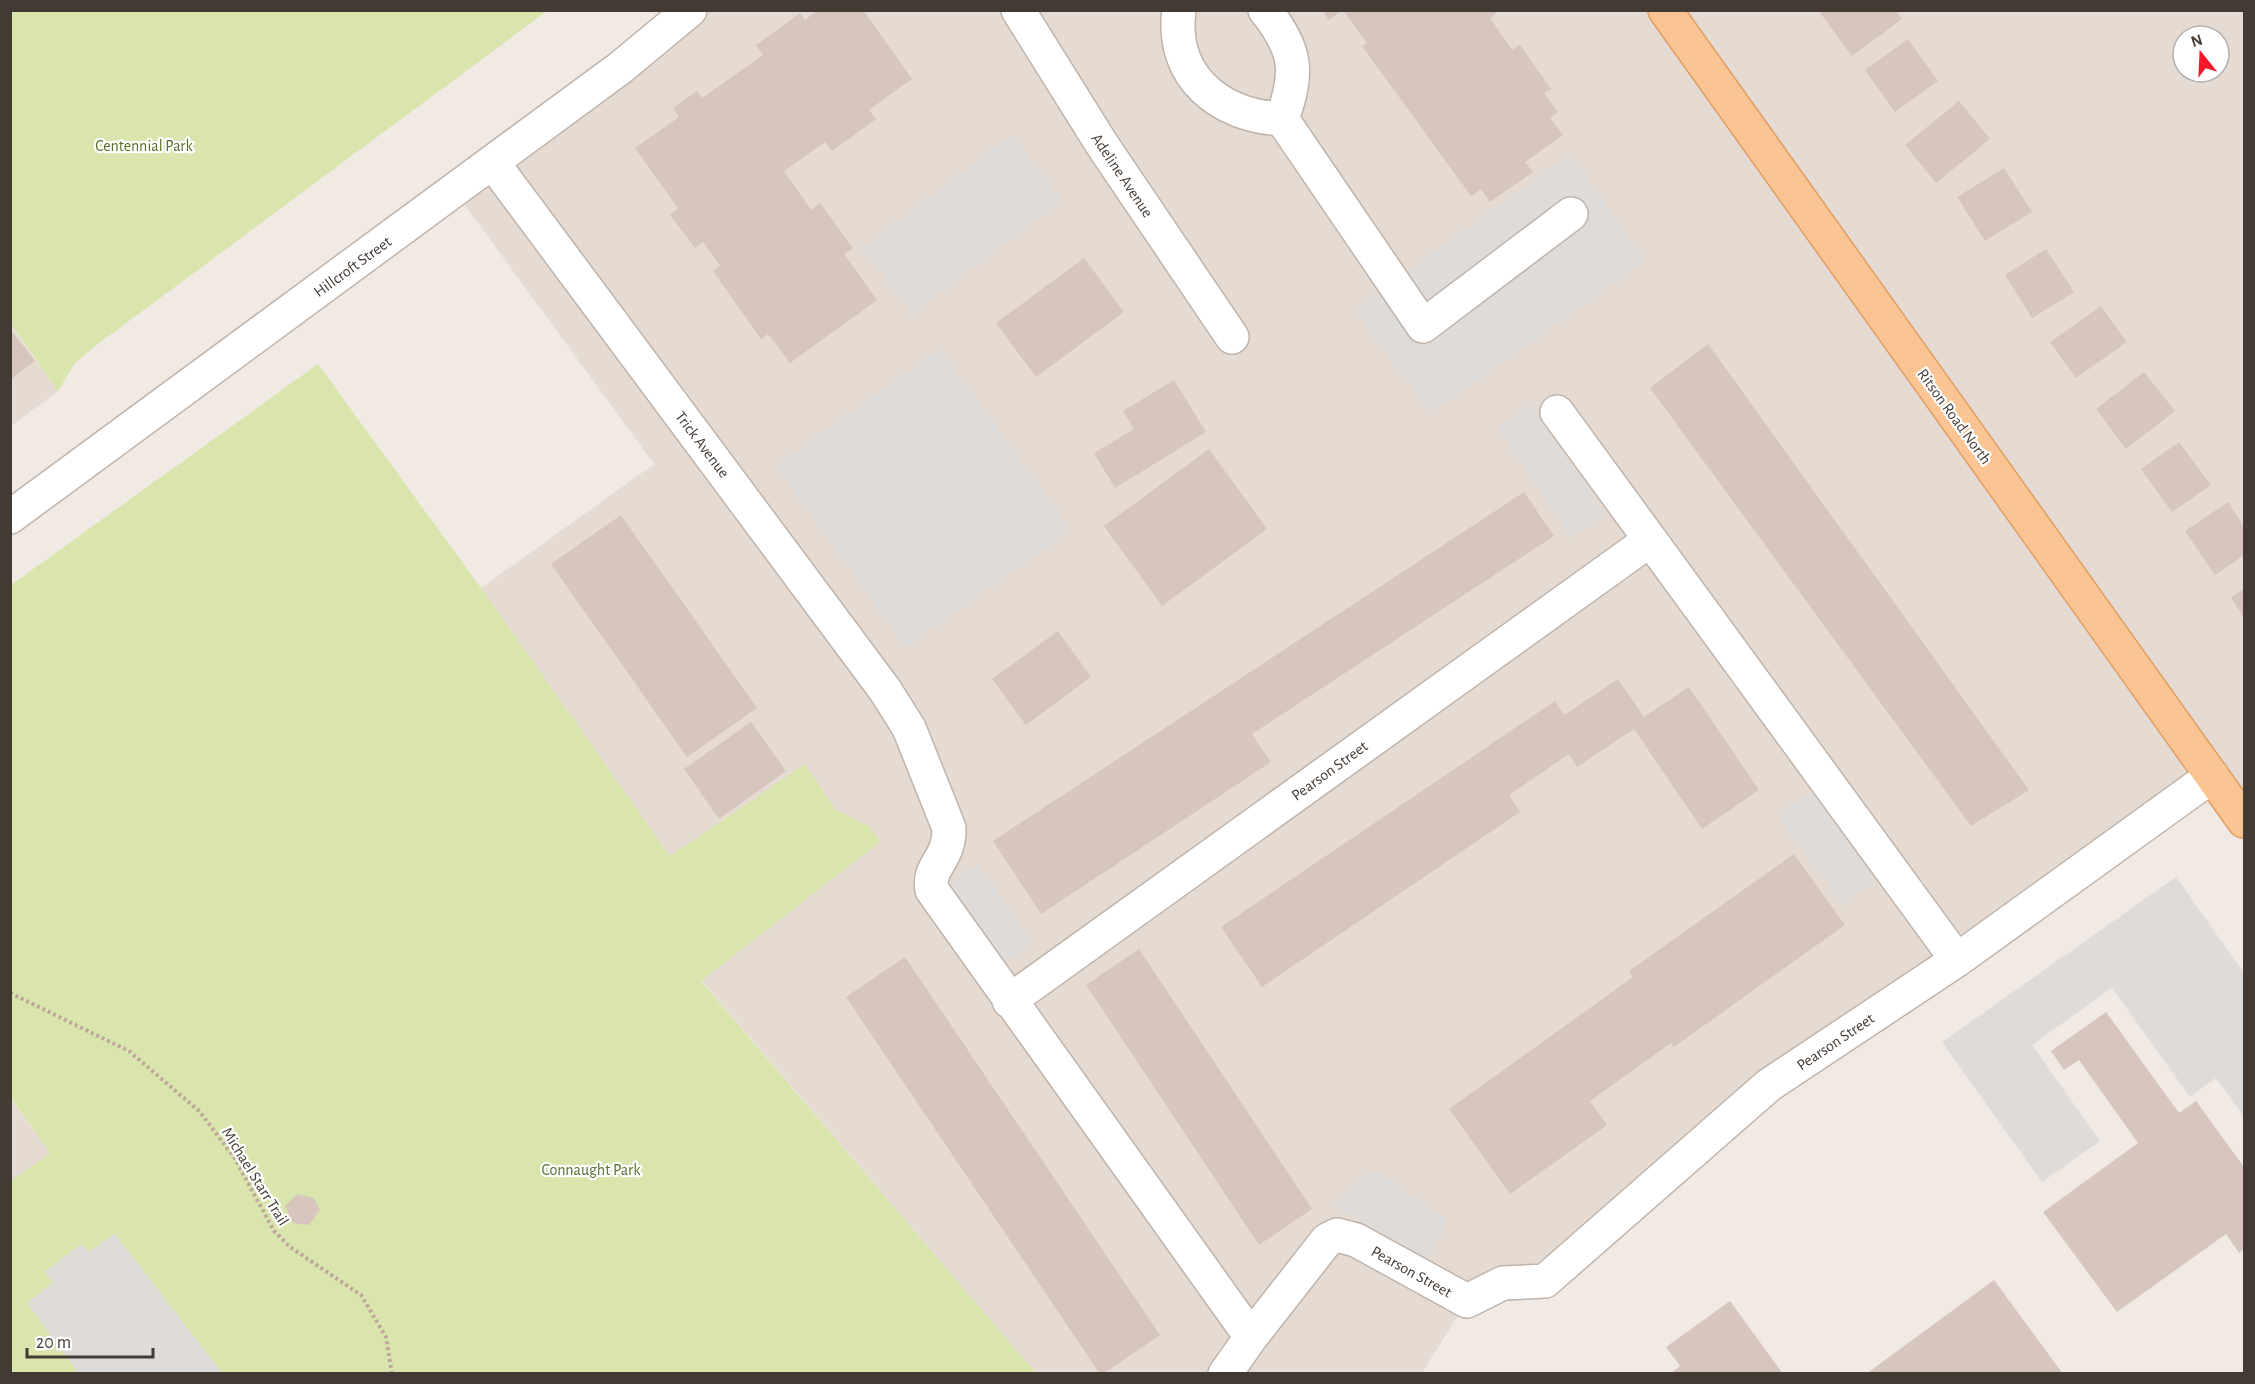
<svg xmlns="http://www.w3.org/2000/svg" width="2255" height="1384" font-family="'Alegreya Sans',sans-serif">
<rect width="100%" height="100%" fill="#f1eae4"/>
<path fill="#e5dbd2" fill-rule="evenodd" d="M690,11H2244V821L2212,776L1769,1085L1545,1281L1467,1301L1422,1373H1036L701,980L880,842L870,827L835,809L805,764L670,856L481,588L654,464L456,193ZM2183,36H2219V72H2183Z
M10,324L58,391L11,426H10Z
M10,1098L50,1153L11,1182H10Z"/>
<path fill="#d9e5ad" d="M10,11L11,10L547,11L94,347L75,363L58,391L11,324Z
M318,364L481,588L670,856L805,764L835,809L870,827L880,842L701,981L1036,1373H11L10,1182L50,1153L11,1098V585Z"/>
<path fill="#dfdbd9" d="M1012,135L1062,200L912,314L862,248Z
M1570,154L1645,261L1431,413L1354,310Z
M940,349L1071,530L906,647L776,466Z
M1530,405L1606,514L1572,537L1497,428Z
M1811,792L1876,880L1843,905L1778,816Z
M978,864L1032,943L1002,964L948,884Z
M2176,877L2244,973V1117L2216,1078L2190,1097L2112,988L2032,1045L2100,1141L2042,1182L1942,1042Z
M1374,1169L1447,1220L1427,1262L1334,1205Z
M115,1234L222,1373H79L27,1303L53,1282L44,1272L82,1244L89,1252Z"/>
<path fill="#d6c6bd" d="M818,10H863L912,79L869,110L876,119L832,151L825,142L784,171L811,210L820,203L853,248L844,254L877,300L790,363L768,334L761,339L713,271L720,266L703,242L695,248L670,215L678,208L635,148L679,117L673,108L697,91L702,98L763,55L756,45L800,13L805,20Z
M1322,10H1342L1329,20Z
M1343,10H1496L1497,12L1490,18L1512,50L1520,45L1551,89L1544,93L1558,112L1550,118L1563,135L1525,162L1533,172L1490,202L1481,189L1471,196L1362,46L1367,43Z
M1818,10H1896L1902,19L1852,56Z
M1908,39L1938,81L1895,112L1865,70Z
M1959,101L1990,139L1936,183L1905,145Z
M2004,168L2032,212L1985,241L1957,197Z
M2046,249L2074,292L2032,318L2005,275Z
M1084,258L1124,312L1036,377L996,323Z
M2101,306L2127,342L2076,378L2050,342Z
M10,329L35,361L10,380Z
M1708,344L2029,790L1971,826L1650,388Z
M2144,372L2175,411L2126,449L2096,409Z
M1174,380L1206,432L1115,488L1094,453L1134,429L1123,411Z
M2179,442L2211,485L2172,512L2141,469Z
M1209,449L1267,529L1162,606L1104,526Z
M1524,492L1554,536L1252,734L1271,762L1041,914L993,841Z
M2228,502L2244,527V555L2215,575L2185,531Z
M621,515L757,708L687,757L551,564Z
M2244,589V618L2231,597Z
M1058,631L1091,677L1026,725L992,679Z
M1618,679L1644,717L1689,687L1759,790L1702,829L1634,729L1577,767L1569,754L1509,795L1520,812L1262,987L1221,927L1555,701L1564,715Z
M751,722L786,771L719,819L684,769Z
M1794,854L1845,925L1674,1047L1671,1043L1590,1101L1607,1125L1510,1194L1449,1109L1633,977L1629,971Z
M1139,949L1312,1209L1259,1245L1086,985Z
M905,957L1160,1335L1103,1374H1100L846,997Z
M2106,1012L2179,1113L2196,1101L2244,1167V1249L2239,1253L2226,1234L2117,1312L2043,1212L2138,1143L2079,1060L2064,1070L2051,1051Z
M297,1194L314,1198L320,1210L309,1225L293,1223L285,1206Z
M1994,1280L2063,1374H1866Z
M1730,1301L1783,1374H1670L1680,1366L1666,1347Z"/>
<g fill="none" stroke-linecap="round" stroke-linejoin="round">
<defs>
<path id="minor" d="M1018,10L1101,143L1232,337
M1179,10C1170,77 1220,116 1282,119C1299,72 1297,50 1265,10
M1282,119L1423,326L1571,214
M493,163L885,690L909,728L949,828C950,860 927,866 932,890L1251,1337L1327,1240L1337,1235L1356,1240L1467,1301L1503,1283L1545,1281L1769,1085L1957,960L2212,776
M1557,412L1957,960
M10,517L620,68L690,10
M1009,1001L1650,540
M1225,1374L1251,1337"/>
<path id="major" d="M1665,10L2244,821"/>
</defs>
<use href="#minor" stroke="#bfb3aa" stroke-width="36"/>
<use href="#major" stroke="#df9e64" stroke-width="36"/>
<path stroke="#bea899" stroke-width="4" stroke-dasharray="3 3" stroke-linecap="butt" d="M10,993L129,1051L199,1111L234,1157L274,1231L290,1247L361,1295L386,1337L392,1374"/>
<use href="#minor" stroke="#fff" stroke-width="33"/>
<use href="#major" stroke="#fbc593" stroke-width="33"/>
</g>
<g text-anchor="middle" stroke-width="4.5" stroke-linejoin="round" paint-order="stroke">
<g font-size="16" fill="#56722a" stroke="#fff">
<text x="144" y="151">Centennial Park</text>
<text x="591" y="1175">Connaught Park</text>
</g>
<g font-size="16" fill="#433a34" stroke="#fff">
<text transform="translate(1123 175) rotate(56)" y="6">Adeline Avenue</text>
<text transform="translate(352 266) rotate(-36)" y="6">Hillcroft Street</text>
<text transform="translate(1955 416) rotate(54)" y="6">Ritson Road North</text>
<text transform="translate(703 444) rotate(53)" y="6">Trick Avenue</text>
<text transform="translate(1329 770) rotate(-36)" y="6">Pearson Street</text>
<text transform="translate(1835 1041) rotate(-34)" y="6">Pearson Street</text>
<text transform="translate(256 1176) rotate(58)" y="6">Michael Starr Trail</text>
<text transform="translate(1412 1271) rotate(29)" y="6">Pearson Street</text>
</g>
</g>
<rect width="2255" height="1384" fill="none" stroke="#433a34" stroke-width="24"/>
<g transform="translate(2201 54) rotate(342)"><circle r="28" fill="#ffffff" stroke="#b4b0ae" stroke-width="1.5"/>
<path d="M0-4.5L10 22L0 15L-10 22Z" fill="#f3192a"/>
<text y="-9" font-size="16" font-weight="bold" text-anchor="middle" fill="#433a34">N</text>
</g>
<path d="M27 1348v9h126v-9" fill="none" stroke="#433a34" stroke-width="3"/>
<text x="36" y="1348" font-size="18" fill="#433a34" stroke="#ffffff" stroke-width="4.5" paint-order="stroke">20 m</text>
</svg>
